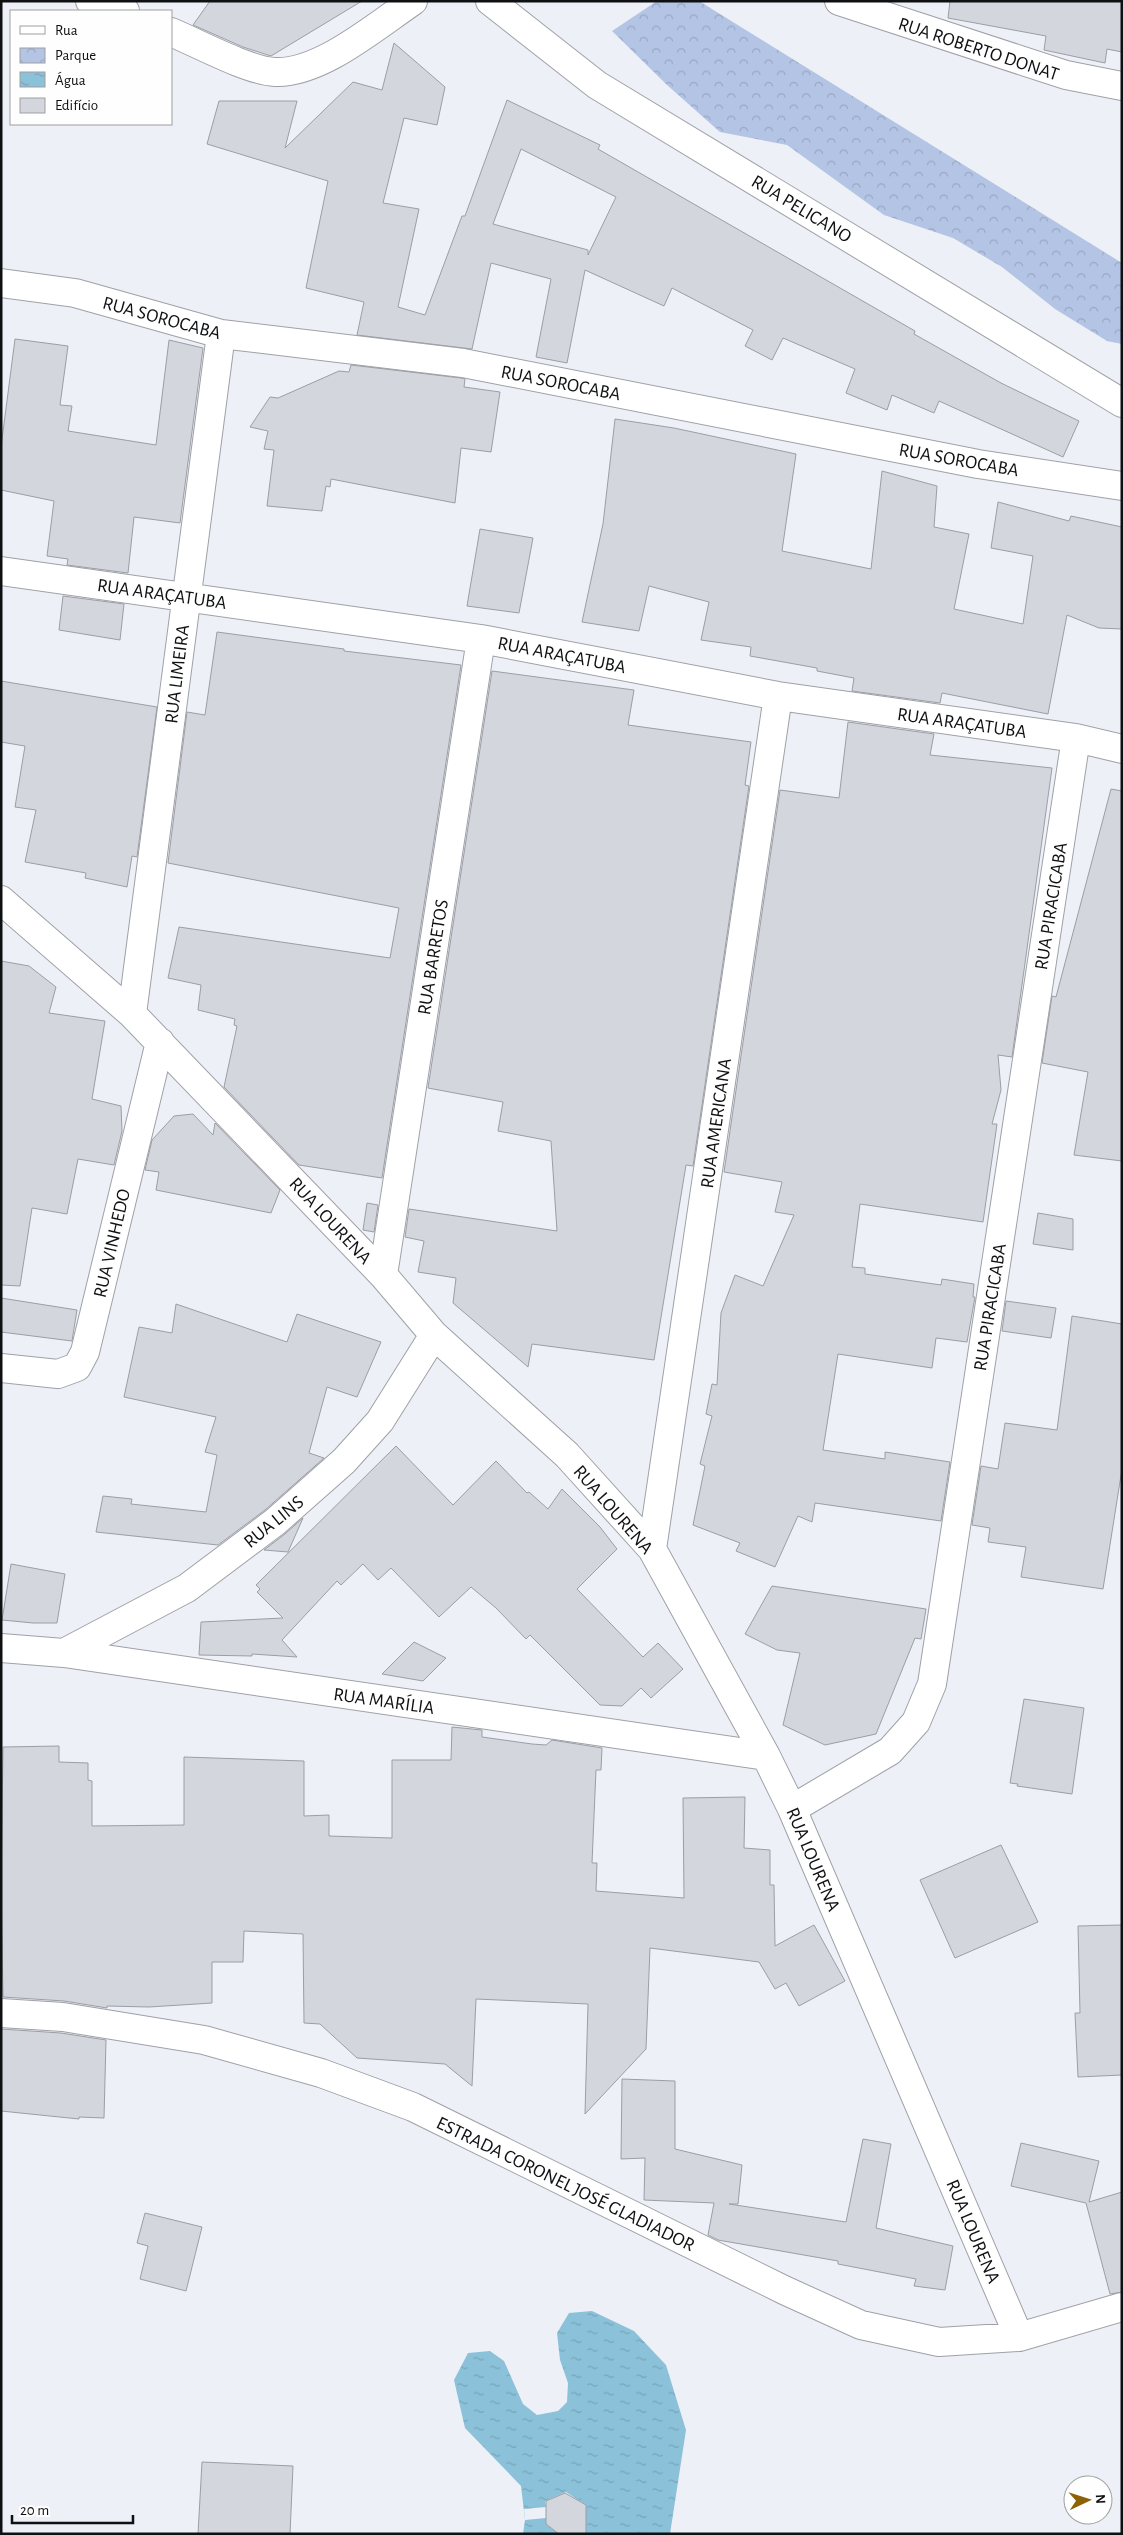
<svg xmlns="http://www.w3.org/2000/svg" width="1123" height="2535" font-family="'Alegreya Sans',sans-serif">
<defs>
<pattern id="park-crowns" width="20" height="18" patternUnits="userSpaceOnUse" patternTransform="scale(1.25)"><rect width="20" height="18" fill="#b3c4e5"/><path d="M2 6a3 3 0 1 1 6 0M12 15a3 3 0 1 1 6 0" fill="none" stroke="#99a7c3"/></pattern>
<pattern id="water-ripples" width="26" height="14" patternUnits="userSpaceOnUse" patternTransform="scale(1.25)"><rect width="26" height="14" fill="#8bc1d9"/><path d="M2 4q2-2 4 0t4 0M15 11q2-2 4 0t4 0" fill="none" stroke="#77a5b9"/></pattern>
</defs>
<rect width="100%" height="100%" fill="#edf1f7"/>
<path fill="url(#park-crowns)" d="M657,1H699L1122,263V344L1107,341L1055,309L1002,267L953,238L884,215L787,145L720,132L667,85L612,31Z"/>
<path fill="url(#water-ripples)" d="M592,2311L634,2331L666,2365L686,2430L670,2534H523L525,2520L521,2486L465,2428L454,2380L468,2353L490,2351L504,2361L523,2404L537,2415L558,2411L567,2402L568,2383L560,2360L557,2333L569,2313Z"/>
<path fill="#edf1f7" d="M566,2492L586,2505V2529L576,2534H559L547,2525L546,2518L525,2520L524,2509L546,2507L545,2501Z"/>
<path fill="#d3d6dd" stroke="#9b9ea4" fill-rule="evenodd" d="M210,1H362L271,56L243,47L193,25Z
M950,1H1122V52L1107,49L1105,63L1044,50L1046,36L948,18Z
M394,43L445,87L437,125L404,118L383,203L419,209L398,307L425,315L462,216H465L507,100L600,145L598,149L915,331L914,334L1001,383L1079,421L1063,457L939,401L934,413L892,395L887,410L846,393L855,369L783,338L772,360L745,346L753,330L672,288L664,306L585,270L567,363L536,357L551,279L491,263L472,349L357,335L364,302L306,288L328,181L207,144L219,101H297L285,148L353,82L382,90ZM521,149L616,197L588,255V250L493,224Z
M15,339L68,346L60,405L72,406L68,431L156,445L169,340L203,348L180,523L134,517L128,573L67,565L68,559L47,556L54,501L1,490V447Z
M351,365L461,378L465,379L464,387L500,392L491,452L461,448L455,503L331,479L330,487L326,486L322,511L267,506L274,450L264,449L268,431L250,427L270,397L278,398L339,371L349,372Z
M615,419L674,428L796,454L782,551L871,569L882,471L937,486L934,527L969,534L954,609L1023,624L1033,556L991,548L998,502L1069,521L1071,516L1122,527V629L1099,628L1067,615L1048,714L942,693L940,703L852,691L854,678L817,671V668L750,656L751,647L701,640L709,602L649,586L639,631L582,622L603,524Z
M480,529L533,538L519,613L467,606Z
M63,596L124,604L120,640L59,630Z
M217,632L344,649V651L461,665L382,1178L299,1165L224,1087L237,1026L234,1025L235,1019L198,1010L201,985L168,978L179,927L390,958L399,908L168,863L187,712L205,715Z
M492,671L634,690L628,725L751,742L745,785L749,786L693,1166L686,1165L654,1360L532,1344L528,1367L453,1303L456,1278L418,1272L424,1241L405,1237L409,1209L557,1231L551,1141L498,1131L503,1102L428,1088Z
M1,681L157,707L137,857L132,856L127,887L85,878L86,873L25,862L36,810L15,807L25,746L1,742Z
M848,722L934,734L930,755L1052,768L1012,1057L998,1055L1001,1090L992,1124H997L983,1222L860,1204L852,1267L865,1268V1274L941,1285L942,1279L974,1284L973,1297H975L967,1342L936,1338L932,1368L838,1354L823,1450L885,1459V1452L950,1462L941,1521L815,1503L812,1522L798,1516L775,1567L736,1551L740,1543L693,1525L705,1466L700,1464L712,1416L706,1414L712,1384L717,1385L721,1313L735,1275L763,1286L794,1215L775,1212L782,1182L724,1172L780,790L839,798Z
M1111,789L1122,791V1161L1074,1155L1088,1072L1042,1063L1052,996L1056,997Z
M1,961L29,966L56,987L49,1013L105,1021L92,1099L121,1106L122,1131L114,1165L78,1159L67,1214L32,1208L20,1286L1,1285Z
M193,1114L213,1135L215,1123L280,1190L271,1213L156,1190L159,1172L145,1170L152,1140L174,1116Z
M367,1203L378,1205L374,1232L363,1230Z
M1038,1213L1073,1219V1250L1033,1244Z
M1,1298L77,1310L72,1341L1,1332Z
M1006,1301L1056,1308L1051,1338L1002,1331Z
M176,1304L287,1342L297,1314L381,1342L357,1397L327,1387L309,1453L324,1458L265,1510L218,1545L96,1532L103,1496L132,1499L131,1504L206,1512L217,1455L205,1452L216,1417L124,1397L139,1327L172,1333Z
M1072,1316L1122,1324V1469L1103,1589L1021,1577L1026,1547L988,1542L990,1528L972,1525L981,1466L998,1469L1005,1423L1057,1430Z
M396,1446L453,1505L496,1461L527,1493L529,1492L548,1509L562,1489L600,1527L617,1549L577,1589L643,1657L658,1643L683,1669L651,1698L641,1688L622,1706L600,1705L530,1635L526,1639L496,1608L471,1587L439,1617L391,1568L378,1580L363,1564L341,1585L337,1581L282,1640L297,1657L252,1654V1656L199,1655L201,1622L283,1618L257,1592L260,1589L256,1585Z
M303,1518L288,1552L264,1550L285,1534Z
M11,1564L65,1574L57,1623H33L2,1620Z
M772,1586L926,1609L921,1639L915,1638L876,1734L825,1745L783,1725L800,1653L777,1650L745,1634Z
M414,1642L446,1658L423,1681L382,1674Z
M1024,1699L1084,1708L1072,1794L1017,1786L1018,1784L1010,1783Z
M452,1727L482,1730V1737L532,1744L546,1745L552,1740L602,1748L601,1770H596L592,1863H597L596,1891L684,1898L683,1798L745,1797L744,1848L770,1850V1885H774L775,1946L814,1925L845,1981L799,2006L786,1983L775,1989L759,1962L650,1948L646,2049L585,2114L588,2004L476,1999L472,2086L445,2064L357,2058L320,2024L304,2023L303,1934L244,1931L243,1962H212V2003L149,2007L107,2006V2008L64,2001L3,1997L1,1889L3,1747L59,1746V1762L88,1763V1780L92,1781V1826L184,1825V1757L304,1761V1816L329,1815V1836L392,1838V1760H451Z
M1001,1845L1038,1922L955,1958L920,1880Z
M1122,1925V2075L1078,2077L1075,2013H1080L1078,1926Z
M1,2029L61,2033L106,2040L104,2118L79,2117V2119L1,2111Z
M622,2079L675,2081V2149L742,2165L738,2204H729L846,2222L863,2139L891,2144L876,2228L953,2246L945,2290L914,2286L916,2279L838,2264V2261L718,2240L708,2235L714,2203L644,2200L645,2158L621,2159Z
M1021,2143L1099,2161L1089,2202L1122,2192V2292L1110,2294L1086,2203L1011,2186Z
M145,2213L202,2227L186,2291L140,2279L148,2246L137,2243Z
M202,2462L293,2466L290,2534H198Z
M565,2493L586,2505V2534H559L546,2524V2501Z"/>
<g fill="none" stroke-linecap="round" stroke-linejoin="round">
<defs>
<path id="street" d="M90,1L125,11
M490,1L597,85L1122,403
M839,1L1066,75L1122,86
M171,32C197,43 249,71 275,72C320,74 376,26 413,1
M1,283L75,293L221,334L463,363L978,464L1122,486
M1,571L481,639L778,696L1076,738L1122,749
M1,900L132,1014L383,1275L434,1335L567,1455L652,1549L766,1756L792,1809L1019,2337
M132,1014C163,788 190,561 221,334
M383,1275L481,639
M1,1368L58,1374L77,1367L85,1352L160,1042
M652,1549L778,696
M1,1648L64,1653L766,1756
M64,1653L187,1588L275,1522L344,1461L380,1421L434,1335
M792,1809L890,1751L916,1722L932,1684L1076,738
M1,2013L63,2017L204,2040L321,2073L413,2107L784,2290L861,2325L939,2342L1019,2337L1122,2307"/>
</defs>
<use href="#street" stroke="#9ea1a7" stroke-width="30"/>
<use href="#street" stroke="#fff" stroke-width="28"/>
</g>
<g text-anchor="middle" stroke-width="4" stroke-linejoin="round" paint-order="stroke">
<g font-size="19" fill="#0f1012" stroke="#fefefe">
<text transform="translate(979 48) rotate(18)" y="7">RUA ROBERTO DONAT</text>
<text transform="translate(802 208) rotate(31)" y="7">RUA PELICANO</text>
<text transform="translate(162 317) rotate(15)" y="7">RUA SOROCABA</text>
<text transform="translate(561 382) rotate(11)" y="7">RUA SOROCABA</text>
<text transform="translate(959 459) rotate(10)" y="7">RUA SOROCABA</text>
<text transform="translate(162 593) rotate(8)" y="7">RUA ARAÇATUBA</text>
<text transform="translate(562 654) rotate(11)" y="7">RUA ARAÇATUBA</text>
<text transform="translate(176 674) rotate(-83)" y="7">RUA LIMEIRA</text>
<text transform="translate(962 722) rotate(8)" y="7">RUA ARAÇATUBA</text>
<text transform="translate(1050 906) rotate(-81)" y="7">RUA PIRACICABA</text>
<text transform="translate(432 957) rotate(-81)" y="7">RUA BARRETOS</text>
<text transform="translate(715 1123) rotate(-82)" y="7">RUA AMERICANA</text>
<text transform="translate(331 1220) rotate(47)" y="7">RUA LOURENA</text>
<text transform="translate(111 1243) rotate(-77)" y="7">RUA VINHEDO</text>
<text transform="translate(989 1307) rotate(-81)" y="7">RUA PIRACICABA</text>
<text transform="translate(614 1509) rotate(49)" y="7">RUA LOURENA</text>
<text transform="translate(273 1521) rotate(-39)" y="7">RUA LINS</text>
<text transform="translate(384 1700) rotate(8)" y="7">RUA MARÍLIA</text>
<text transform="translate(814 1859) rotate(67)" y="7">RUA LOURENA</text>
<text transform="translate(566 2183) rotate(26)" y="7">ESTRADA CORONEL JOSÉ GLADIADOR</text>
<text transform="translate(974 2231) rotate(67)" y="7">RUA LOURENA</text>
</g>
</g>
<rect width="1123" height="2535" fill="none" stroke="#0f1012" stroke-width="5"/>
<rect x="10" y="10" width="162" height="115" fill="#fefefe" stroke="#9e9fa0"/>
<rect x="20" y="26" width="25" height="8" fill="#ffffff" stroke="#9e9fa0"/>
<text x="55" y="35" font-size="15" fill="#0f1012">Rua</text>
<rect x="20" y="48" width="25" height="15" fill="url(#park-crowns)" stroke="#9e9fa0"/>
<text x="55" y="60" font-size="15" fill="#0f1012">Parque</text>
<rect x="20" y="72" width="25" height="15" fill="url(#water-ripples)" stroke="#9e9fa0"/>
<text x="55" y="85" font-size="15" fill="#0f1012">Água</text>
<rect x="20" y="98" width="25" height="15" fill="#d3d6dd" stroke="#9e9fa0"/>
<text x="55" y="110" font-size="15" fill="#0f1012">Edifício</text>
<g transform="translate(1088 2500) rotate(86)"><circle r="24" fill="#fefefe" stroke="#9e9fa0"/>
<path d="M0-4L9 19L0 12L-9 19Z" fill="#8d6105"/>
<text y="-8" font-size="14" font-weight="bold" text-anchor="middle" fill="#0f1012">N</text>
</g>
<path d="M12 2515v8h121v-8" fill="none" stroke="#0f1012" stroke-width="2.5"/>
<text x="20" y="2515" font-size="15" fill="#0f1012" stroke="#fefefe" stroke-width="4" paint-order="stroke">20 m</text>
</svg>
